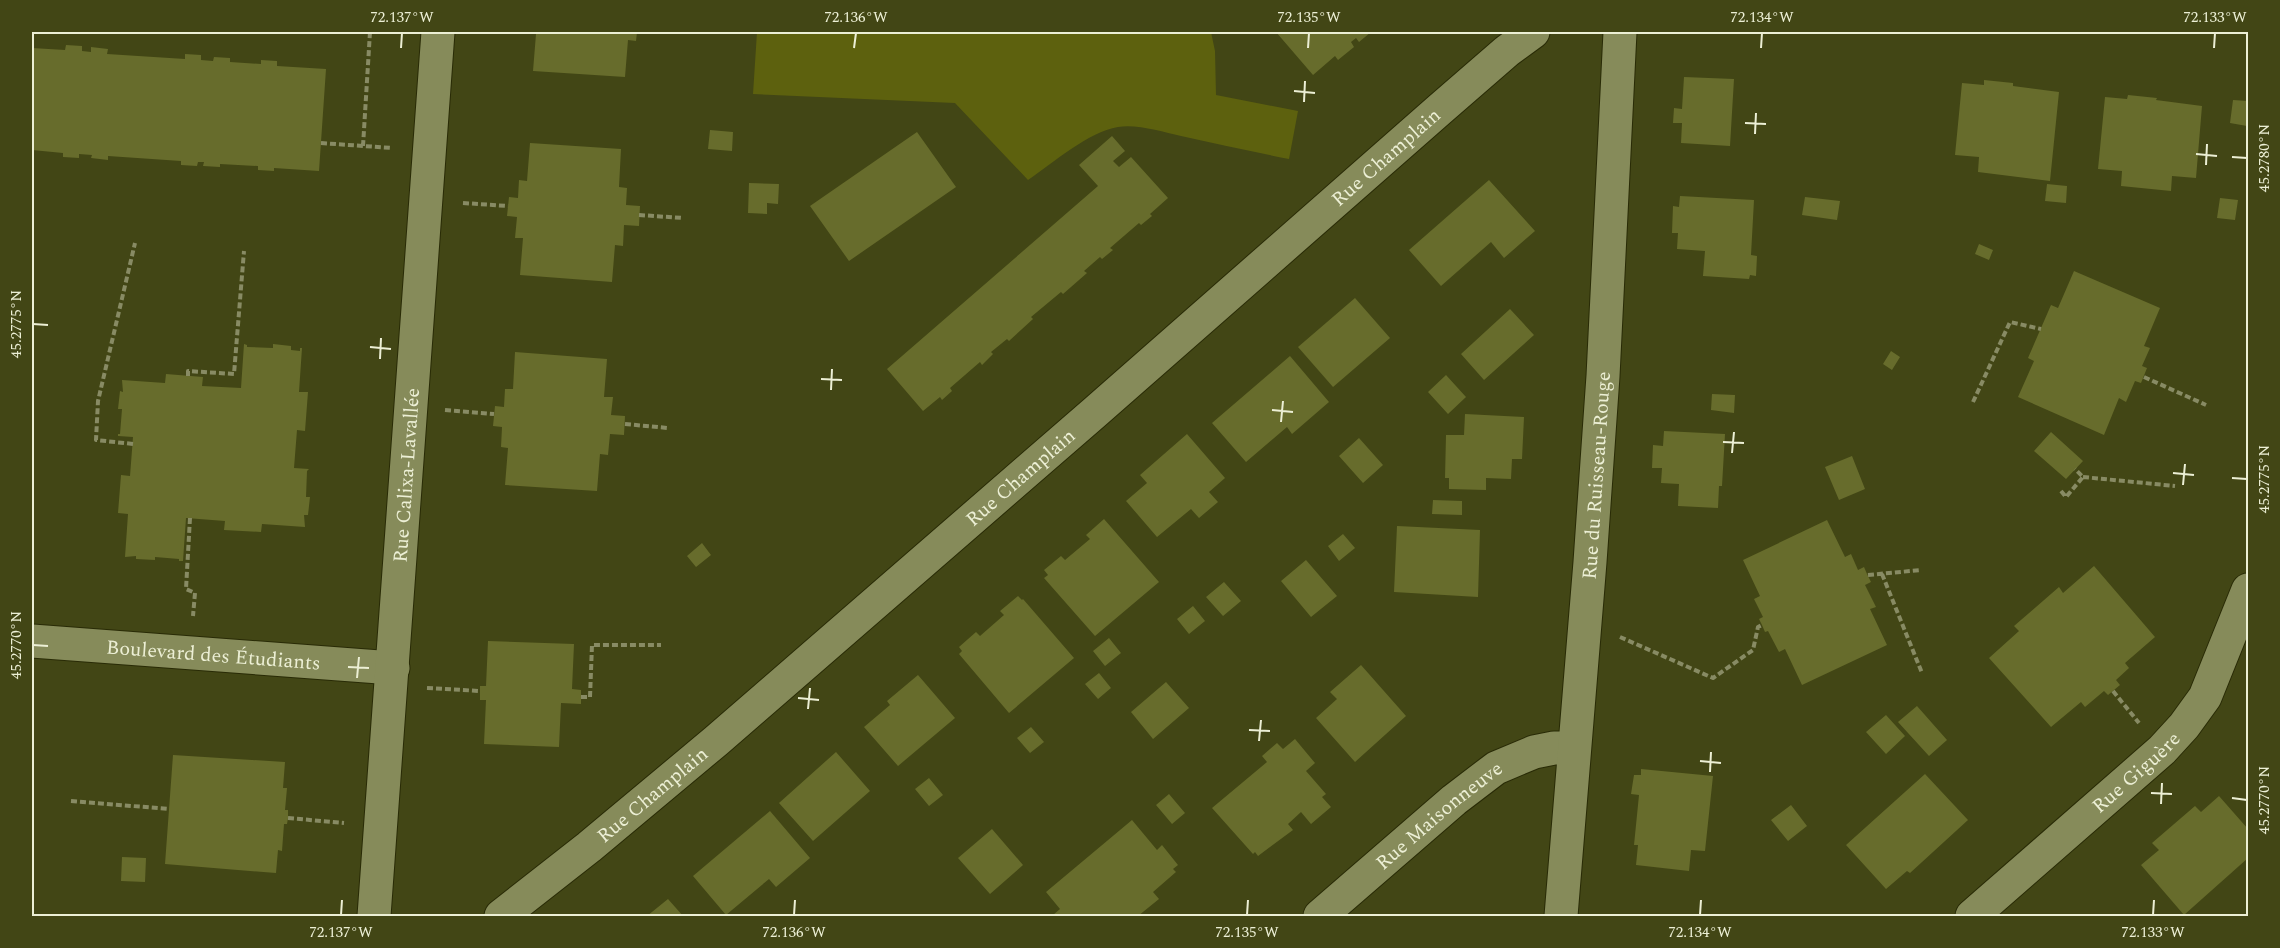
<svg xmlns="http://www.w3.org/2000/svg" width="2280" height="948" font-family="Spectral,serif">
<rect width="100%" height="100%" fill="#424615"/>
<path fill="#5d610e" d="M757,32H1211L1215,51L1216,95L1298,111L1289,159C1253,152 1217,144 1181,136C1162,132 1138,124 1118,127C1088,132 1053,163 1028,180L955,103L753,94Z"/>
<path fill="#676c2c" d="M531,32H637L636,41L628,40L625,77L533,71L536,34L530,33Z
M1276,32H1371L1359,42L1356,38L1351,42L1354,47L1338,60L1335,56L1313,75Z
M66,45L82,46V51L91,52V47L108,49L107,54L185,59V54L201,55V60L213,61L214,57L230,58V62L261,64V60L277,61V66L326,69L319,171L274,168V171L258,170V166L220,164V167L203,166L204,162H198L197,166L181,165V161L108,156V160L91,158L92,155L79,154V158L63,157V153L32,150V48L65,50Z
M1684,77L1734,79L1730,146L1681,143L1682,123H1673L1674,108L1682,109Z
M1984,80L2013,83V86L2059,92L2050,181L1978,172L1979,157L1955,155L1962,83L1984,85Z
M2128,95L2157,98L2156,100L2202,106L2196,178L2172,176L2171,191L2121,186L2122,171L2098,169L2105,97L2127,99Z
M2233,100L2248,101L2247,126L2230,123Z
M710,130L733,132L732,151L708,149Z
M917,132L956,187L849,261L810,206Z
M1112,136L1125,151L1113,161L1119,167L1131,157L1168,198L1150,214L1152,216L1141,225L1139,223L1110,248L1113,250L1102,259L1100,257L1084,271L1087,273L1063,294L1061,292L1031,317L1033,319L1009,341L1007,339L991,352L993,354L982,365L980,362L950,388L952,391L942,400L940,397L923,411L887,369L1098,186L1079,165Z
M530,143L621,149L619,187L627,188L626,205L640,206L639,226L624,225L623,246L615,245L612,282L520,275L523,238H515L517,217L507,216L509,197L518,198L519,180L527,181Z
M1489,180L1535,231L1504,258L1491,242L1441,286L1409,250Z
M749,183L779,184L778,204L767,203V214L748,213Z
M2047,184L2067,186L2066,203L2045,201Z
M1680,196L1754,200L1751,255L1757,256L1756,276L1750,275L1749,279L1703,276L1705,251L1677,249L1678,233H1672L1673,206L1679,207Z
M1805,197L1840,201L1837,220L1802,215Z
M2220,198L2238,200L2235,220L2217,218Z
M1979,244L1993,250L1989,260L1975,254Z
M2074,271L2160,308L2144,346L2150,348L2142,366L2147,368L2141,383L2135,381L2126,402L2119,398L2104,435L2018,397L2034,361L2028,358L2051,305L2058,308Z
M1355,298L1390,338L1333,387L1298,347Z
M1510,309L1534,335L1484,380L1461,354Z
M244,344L247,345V347L273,348V344L291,346V350L300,351V348H302L299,392H308L305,431L297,430L294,468L309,469L307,471L306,497H310L308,515H304L305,527L262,524L261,532L224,530L225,521L186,518L183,561H179V559L155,557V560L136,559V556L125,557L128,514L118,513L121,475L130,476L133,437L118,436V434H120L122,409H118L120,391L123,392L122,380L165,383L166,374L203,377L202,386L241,388Z
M1891,351L1900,357L1892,370L1883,364Z
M515,352L607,359L604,397H613L611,415L625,416L624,435L610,434L608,455L600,454L597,491L505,485L508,448L501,447L502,427L493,426L495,406L504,407L505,389H513Z
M1290,356L1329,402L1292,434L1287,427L1246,462L1212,423Z
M1446,375L1466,397L1448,414L1428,392Z
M1712,394L1735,395L1734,413L1711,410Z
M1465,414L1524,417L1522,459H1512L1511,479L1486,478V490L1449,489V478H1445L1446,435H1464Z
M1664,431L1725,434L1722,486H1719L1718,508L1678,506L1679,484L1661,483L1662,468H1652L1653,445L1663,446Z
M2051,432L2083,461L2066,479L2034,451Z
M1187,434L1225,478L1209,492L1218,502L1199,518L1191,509L1157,537L1126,501L1147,483L1140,475Z
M1359,438L1383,465L1363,483L1339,456Z
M1852,456L1865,489L1839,500L1825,467Z
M1433,500L1462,501V515L1432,514Z
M1104,519L1159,582L1095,636L1044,578L1048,575L1044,570L1061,556L1065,560L1090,539L1086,535Z
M1827,520L1845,557L1851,554L1858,570L1864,567L1867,574L1871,582L1865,585L1876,607L1870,609L1887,645L1802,685L1785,649L1779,652L1768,631L1765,632L1762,625L1759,619L1763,617L1754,599L1760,596L1743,560Z
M1397,526L1480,530L1478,597L1394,592Z
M1343,534L1355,548L1339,561L1328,546Z
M702,543L711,555L696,567L687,556Z
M1306,560L1337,596L1311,617L1281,581Z
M2094,566L2155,637L2125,663L2129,668L2116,680L2120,685L2108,695L2104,691L2085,707L2081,702L2051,727L1989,658L2019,631L2014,626L2059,587L2063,593Z
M1224,582L1241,601L1223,616L1206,597Z
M1018,596L1022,600L1023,599L1074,658L1009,713L959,654L962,651L959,647L976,632L980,636L1004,615L1000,611Z
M1193,606L1205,621L1189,634L1177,619Z
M1109,638L1121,653L1105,666L1093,651Z
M488,641L574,644L572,689L581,690V704L561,703L559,747L484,744L486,700H480V686H486Z
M1361,665L1406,716L1355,762L1316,718L1337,699L1330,692Z
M1099,673L1111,688L1098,699L1085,684Z
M918,675L955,718L898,766L864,727L890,705L887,701Z
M1166,682L1189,708L1153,739L1131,712Z
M1917,706L1947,740L1929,756L1898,722Z
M1886,715L1905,736L1886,754L1866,732Z
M1031,727L1044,742L1030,753L1017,738Z
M1295,739L1315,763L1306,771L1326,794L1322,797L1331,807L1311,824L1301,812L1288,824L1293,830L1258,856L1255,852L1253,854L1212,808L1267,762L1262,756L1277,743L1283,749Z
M836,752L870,791L813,841L779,803Z
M173,755L285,762L283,788H287L285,810H288V818L287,824H284L282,851L278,850L276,873L165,864Z
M1641,769L1713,776L1705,851L1691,850L1689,871L1636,865L1638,845H1634L1639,795L1631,794L1634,775H1641Z
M1925,774L1968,820L1910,873L1907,871L1886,889L1846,845Z
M929,778L943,795L929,806L915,789Z
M1169,794L1185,813L1172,824L1156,805Z
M2219,796L2248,829V858L2184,915L2141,865L2159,850L2152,843L2195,806L2201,812Z
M1791,805L1807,826L1788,841L1771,820Z
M770,811L810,858L776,887L769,879L726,915L693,876Z
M1132,820L1157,850L1162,845L1178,865L1173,869L1176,872L1153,892L1159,899L1138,916H1054L1053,915L1060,909L1046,892Z
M992,829L1023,865L990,894L958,858Z
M122,857L146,858L145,882L121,881Z
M668,899L683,916H647Z"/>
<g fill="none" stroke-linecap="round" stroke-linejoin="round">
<defs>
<g id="street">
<path id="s1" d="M32,641L393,668"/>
<path id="s2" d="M374,916L438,32"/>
<path id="s3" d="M501,916L589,847L716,741L1094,413L1439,110L1507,51L1533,32"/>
<path id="s4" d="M1320,916L1454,800L1496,768L1534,752L1554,748H1574"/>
<path id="s5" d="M1561,916L1590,562L1603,376L1620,32"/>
<path id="s6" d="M1972,916L2162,750L2184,726L2205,697L2248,590"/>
</g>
</defs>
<use href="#street" stroke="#292b06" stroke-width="35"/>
<path stroke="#888b64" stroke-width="4" stroke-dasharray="6 3" stroke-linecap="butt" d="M321,143L392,148
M363,146L370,32
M463,203L508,206
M639,215L683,218
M188,376V371L234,374L244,251
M2144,377L2206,405
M1973,402L2010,322L2041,329
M445,410L494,414
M625,424L668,428
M133,444L96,440L98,401L135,243
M2083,477L2175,486
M2061,491L2066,497L2083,477L2075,469
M190,518L186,589L195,593L193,616
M1882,574L1922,673
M1868,575L1921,570
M1620,637L1713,678L1753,650L1758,627L1762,625
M427,688L480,691
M2113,691L2139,723
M581,697H590L592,645H661
M71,801L169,809
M288,818L344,823"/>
<use href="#street" stroke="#868b5a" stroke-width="33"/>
</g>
<path fill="none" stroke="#ecefd5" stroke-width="2" d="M401,48L402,33M854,48L856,33M1308,48L1309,33M1761,48L1762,33M2214,48L2215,33M1294,91L1315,93M1304,102L1305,81M1745,123L1766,124M1755,134L1756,113M2196,154L2217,156M2232,157L2247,158M2206,165L2207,144M33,324L48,325M370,347L391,349M380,359L381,338M821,379L842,380M831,390L832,369M1272,410L1293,412M1281,422L1283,401M1723,442L1744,443M1732,453L1734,432M2173,473L2194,475M2232,478L2247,479M2183,485L2185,464M33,645L48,646M348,667L369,668M357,678L359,657M798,698L819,700M808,709L810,688M1249,730L1270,731M1259,741L1261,720M1700,761L1721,763M1710,772L1711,752M2151,793L2172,794M2232,798L2247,800M2161,804L2162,783M341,915L342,900M794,915L795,900M1247,915L1248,900M1700,915L1701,900M2153,915L2154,900"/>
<g text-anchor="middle" stroke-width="4.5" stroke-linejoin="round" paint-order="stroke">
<g font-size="20" fill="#ecefd5" stroke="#424615">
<text dy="7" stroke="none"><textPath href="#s3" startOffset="1166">Rue Champlain</textPath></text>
<text dy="7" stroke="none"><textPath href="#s2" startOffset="442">Rue Calixa-Lavallée</textPath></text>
<text dy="7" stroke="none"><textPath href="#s5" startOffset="442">Rue du Ruisseau-Rouge</textPath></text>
<text dy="7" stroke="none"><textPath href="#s3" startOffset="680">Rue Champlain</textPath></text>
<text dy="7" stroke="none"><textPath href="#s1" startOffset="182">Boulevard des Étudiants</textPath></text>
<text dy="7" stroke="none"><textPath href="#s6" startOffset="218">Rue Giguère</textPath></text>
<text dy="7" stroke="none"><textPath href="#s3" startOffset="194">Rue Champlain</textPath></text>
<text dy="7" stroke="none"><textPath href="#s4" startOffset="156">Rue Maisonneuve</textPath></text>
</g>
</g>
<rect width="2280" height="948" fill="none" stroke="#424615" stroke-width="66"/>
<rect x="33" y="33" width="2214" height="882" fill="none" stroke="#ecefd5" stroke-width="2"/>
<g font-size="15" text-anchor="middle" fill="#ecefd5">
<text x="402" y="22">72.137°W</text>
<text x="856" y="22">72.136°W</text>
<text x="1309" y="22">72.135°W</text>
<text x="1762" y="22">72.134°W</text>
<text x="2215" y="22">72.133°W</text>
<text transform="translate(2264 158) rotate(-90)" y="5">45.2780°N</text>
<text transform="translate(16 324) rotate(-90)" y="5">45.2775°N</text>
<text transform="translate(2264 479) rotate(-90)" y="5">45.2775°N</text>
<text transform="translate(16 645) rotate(-90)" y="5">45.2770°N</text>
<text transform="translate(2264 800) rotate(-90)" y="5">45.2770°N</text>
<text x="341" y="937">72.137°W</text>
<text x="794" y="937">72.136°W</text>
<text x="1247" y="937">72.135°W</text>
<text x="1700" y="937">72.134°W</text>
<text x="2153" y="937">72.133°W</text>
</g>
</svg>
